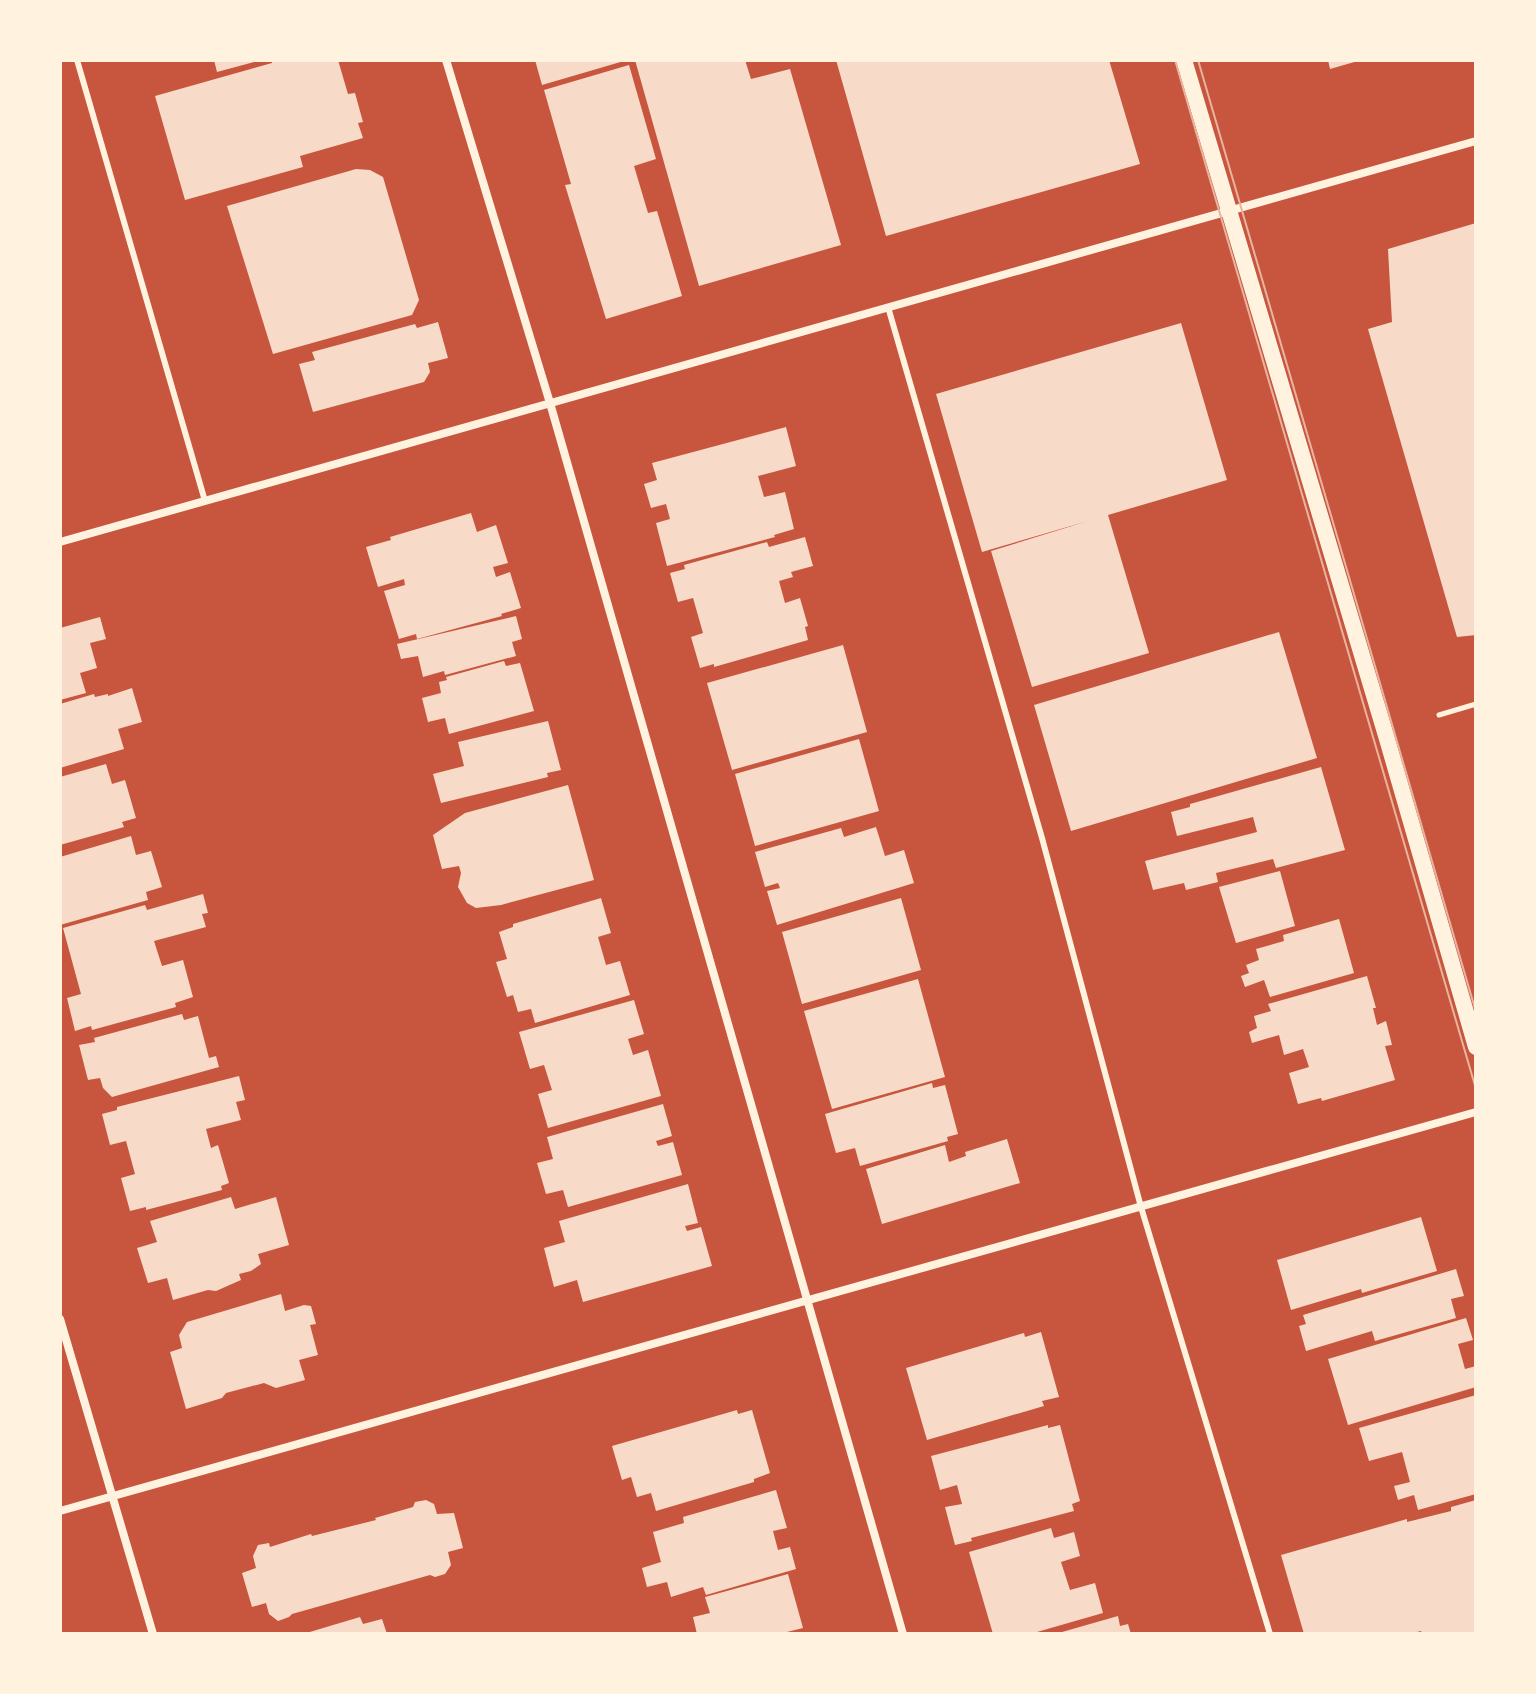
<svg xmlns="http://www.w3.org/2000/svg" width="1536" height="1694" font-family="Merriweather,serif">
<rect width="100%" height="100%" fill="#c8553d"/>
<path fill="#f7dbc8" d="M214,60H258V61L217,72Z
M272,60H338L348,94L355,93L363,122L358,123L363,138L300,156L303,167L185,200L155,96L272,63Z
M535,60H624V61L542,85Z
M635,60H745L751,79L790,69L841,245L699,286Z
M836,60H1109L1140,164L886,236Z
M1328,60H1358V61L1330,69Z
M629,65L656,159L634,166L648,213L657,211L682,296L606,319L565,185L571,184L544,90Z
M356,169L370,170L383,177L419,300L412,315L273,354L227,206Z
M1476,223V635L1457,637L1368,329L1392,322L1388,249Z
M438,322L448,358L428,363L430,372L424,382L313,412L299,364L315,360L312,352L415,324L417,328Z
M1181,323L1227,480L1108,515L1149,653L1032,687L991,551L1088,521L982,552L936,394Z
M786,427L796,466L758,476L764,497L785,492L794,529L774,535L775,537L667,566L656,523L670,519L666,504L651,508L644,484L657,480L652,463Z
M471,513L477,532L496,525L508,563L493,567L496,577L510,572L521,608L501,614L502,616L417,639L416,634L399,639L384,591L405,585L404,579L378,587L366,547L391,540L390,537Z
M805,537L813,566L791,572L793,577L779,581L785,603L800,598L808,626L805,627L808,640L714,667V664L700,668L691,637L703,633L693,598L678,602L670,573L685,569L684,565L767,542L769,547Z
M516,616L522,639L512,642L516,656L445,675L444,671L423,677L418,656L401,659L397,644Z
M100,617L106,639L90,643L97,668L80,673L86,693L60,700V628Z
M1279,632L1317,758L1071,831L1034,705Z
M843,645L867,732L732,770L707,683Z
M504,661L506,666L520,663L534,711L449,734L445,718L428,722L422,698L441,693L439,682L447,680L446,677Z
M132,688L142,722L118,729L124,749L60,768V704L94,694L95,697L108,694V696Z
M548,721L561,770L547,773L548,777L441,803L433,774L464,766L458,742Z
M859,739L879,811L755,846L735,774Z
M106,764L112,784L125,780L136,818L122,822L124,827L60,845V777Z
M1321,767L1345,850L1276,868L1273,859L1216,873L1218,882L1186,890L1184,883L1153,890L1145,861L1257,832L1253,817L1177,836L1171,812L1190,807V804Z
M568,785L594,880L501,905L476,908L467,903L458,887L461,873L459,866L442,869L433,835L465,813Z
M876,827L885,856L904,850L914,883L777,925L767,891L780,888L778,883L765,887L755,852L841,828L844,837Z
M131,836L136,855L151,851L162,887L146,892L148,900L60,925V857Z
M1280,871L1295,926L1236,943L1219,887Z
M203,894L208,913L202,914L206,927L154,941L162,966L183,960L193,997L175,1003L176,1007L92,1030L91,1026L75,1031L67,998L81,994L63,928L145,905L147,910Z
M601,898L611,933L598,937L606,965L620,961L630,995L535,1023L531,1009L518,1012L513,995L507,997L496,962L507,959L499,932L513,927V924Z
M901,898L921,970L802,1004L782,932Z
M1339,919L1354,973L1270,997L1264,980L1245,987L1241,976L1249,973L1246,965L1259,960L1256,949L1284,941L1283,935Z
M1367,976L1376,1008H1373L1377,1025L1386,1021L1392,1045L1385,1046L1395,1080L1322,1101L1321,1098L1298,1104L1289,1073L1309,1067L1303,1049L1284,1055L1279,1035L1252,1043L1249,1032L1257,1028L1254,1016L1271,1011L1268,1004Z
M918,979L945,1077L832,1109L804,1011Z
M634,1000L644,1034L628,1039L633,1055L648,1050L661,1096L548,1128L538,1094L552,1090L544,1065L530,1069L519,1032Z
M182,1014L184,1020L198,1016L209,1058L216,1056L219,1067L112,1097L103,1088L100,1078L88,1080L79,1045L95,1042L94,1038Z
M239,1076L245,1100L236,1102L241,1120L206,1129L211,1148L218,1145L229,1183L221,1186L222,1190L146,1210V1207L130,1211L121,1178L135,1174L126,1141L110,1145L102,1114L117,1110V1107Z
M932,1083L933,1088L945,1085L958,1134L947,1137L948,1141L860,1166L855,1148L836,1153L825,1114Z
M663,1104L672,1136L656,1141L658,1146L673,1142L682,1175L568,1207L563,1190L546,1194L537,1163L553,1159L547,1137Z
M1007,1139L1020,1183L882,1224L866,1169L945,1145L949,1162L966,1156L965,1152Z
M688,1184L698,1223L685,1226L687,1231L701,1227L712,1266L583,1302L577,1280L554,1287L544,1248L565,1242L559,1221Z
M231,1197L235,1209L276,1197L289,1245L258,1254L261,1264L251,1271L239,1274L241,1280L216,1291L208,1290L173,1300L167,1278L148,1283L137,1248L157,1242L150,1221Z
M1421,1217L1437,1271L1362,1293L1361,1289L1291,1310L1277,1260Z
M1456,1269L1464,1296L1451,1299L1456,1318L1375,1341L1372,1331L1306,1351L1299,1326L1306,1324L1303,1315Z
M281,1294L285,1311L304,1305L311,1306L316,1324L310,1325L318,1355L299,1360L305,1380L276,1388L264,1383L226,1393L222,1398L186,1409L170,1352L182,1348L179,1335L187,1322Z
M1466,1318L1473,1340L1458,1344L1465,1369L1476,1366V1387L1348,1425L1328,1359Z
M1041,1332L1059,1397L1042,1401L1044,1406L927,1440L906,1368L1024,1333L1025,1337Z
M1476,1395V1494L1418,1510L1414,1495L1398,1500L1394,1486L1410,1482L1402,1452L1369,1461L1359,1428Z
M737,1410L738,1414L752,1410L770,1473L754,1479V1482L656,1511L651,1493L637,1497L631,1477L622,1480L612,1446Z
M1048,1425V1428L1060,1425L1080,1501L1072,1504L1074,1511L971,1538L972,1541L955,1545L945,1507L962,1504L957,1485L940,1490L931,1456Z
M776,1490L787,1528L773,1531L778,1550L790,1547L796,1569L706,1595L703,1587L671,1597L667,1582L647,1587L642,1568L661,1562L653,1532L684,1523L683,1517Z
M426,1500L434,1504L437,1514L454,1513L463,1548L448,1552L451,1565L445,1574L435,1577L430,1575L292,1614L289,1617L278,1621L269,1614L266,1603L252,1607L242,1573L256,1568L253,1556L258,1545L269,1543L270,1547L311,1534L312,1536L376,1520L375,1518L413,1507L415,1502Z
M1476,1500V1634H1422L1421,1631L1409,1634H1304L1281,1555L1407,1519V1522L1451,1511V1507Z
M1051,1528L1054,1538L1074,1532L1080,1556L1061,1562L1070,1590L1095,1583L1103,1613L1030,1634H993L969,1552Z
M788,1574L803,1628L779,1634H697L693,1617L710,1613L705,1597Z
M1118,1616L1120,1626L1128,1624L1131,1634H1055Z
M360,1617L363,1624L382,1619L387,1634H303Z"/>
<g fill="none" stroke-linecap="round" stroke-linejoin="round">
<path stroke="#fff3e0" stroke-width="5" d="M1439,715L1476,704"/>
<path stroke="#fff3e0" stroke-width="6" d="M77,60L205,501
M888,307L1042,838L1141,1207L1270,1634"/>
<path stroke="#fff3e0" stroke-width="8" d="M446,60L550,403L903,1634
M60,542L1476,141
M60,1319L153,1634
M60,1511L1476,1112"/>
<path stroke="#fff3e0" stroke-width="16" d="M1184,60L1387,739L1476,1047"/>
<path stroke="#e9b49f" stroke-width="2" d="M1175,60L1476,1089
M1198,60L1476,1012"/>
</g>
<rect width="1536" height="1694" fill="none" stroke="#fff3e0" stroke-width="124"/>
</svg>
